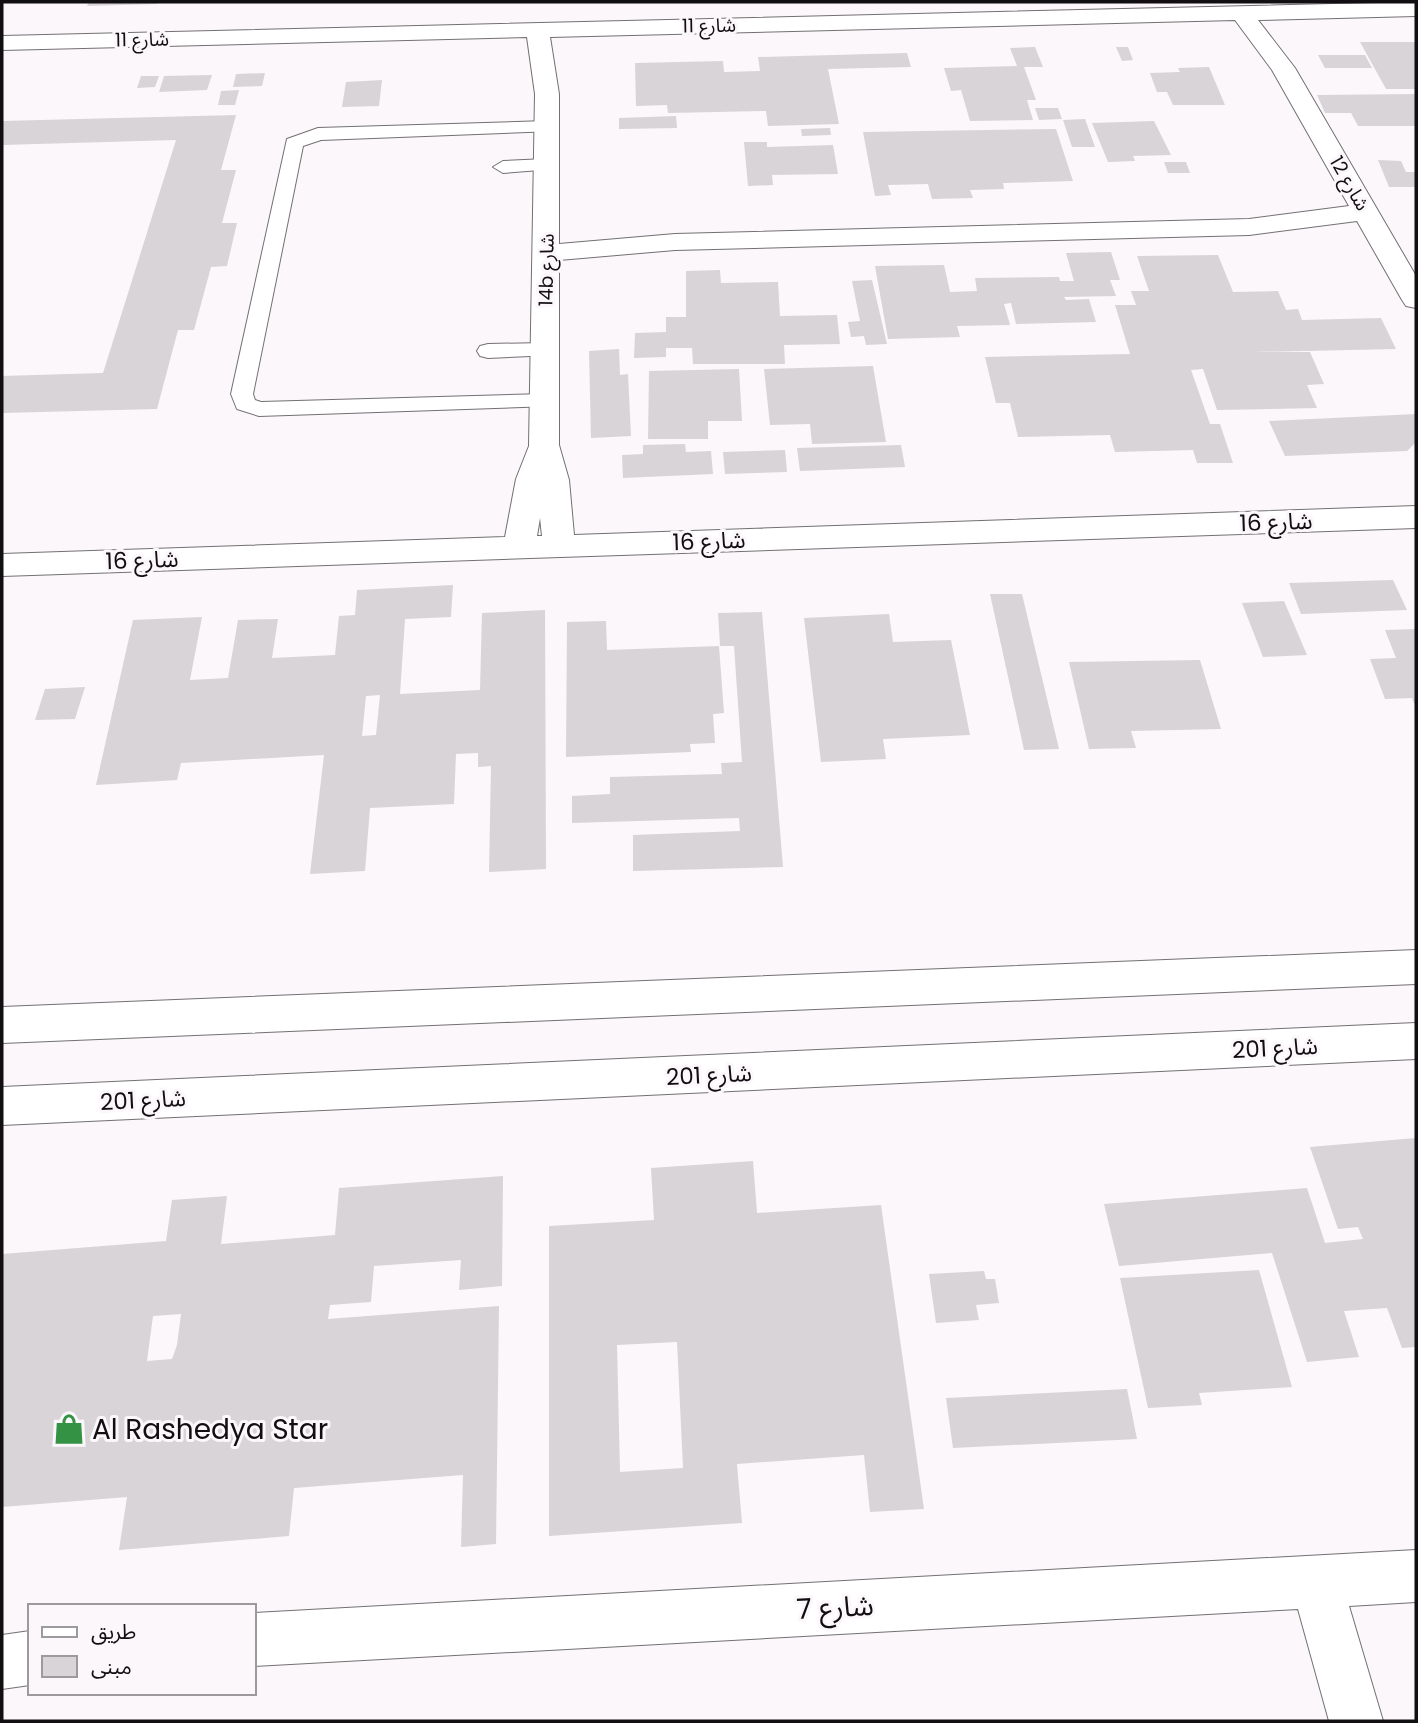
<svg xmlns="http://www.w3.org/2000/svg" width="1418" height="1723" font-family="Poppins,'Noto Sans Arabic',sans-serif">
<rect width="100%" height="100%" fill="#fbf7fb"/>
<path fill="#d8d4d8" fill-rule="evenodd" d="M89,2H157V4L87,6Z
M1360,42H1416V89H1386Z
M1035,47L1043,67H1024L1036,100H1027L1033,120L970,121L961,90L951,91L944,68L1017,66L1010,48Z
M1116,47H1128L1133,60L1122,61Z
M907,53L911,67L828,69L839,124L768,126L766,111L668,113L667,105L636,106L635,63L723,61L724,72L760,71L758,57Z
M1318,55H1365L1372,68H1325Z
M1209,67L1225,105H1173L1167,92H1157L1150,73L1180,72L1178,68Z
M265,73L262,86L233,87L236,74Z
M212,75L207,90L159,92L164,76Z
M141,76H159L155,87L137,88Z
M382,80L379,106L342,107L346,82Z
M239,90L235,105H218L221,91Z
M1416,94V126H1358L1351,113H1325L1317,95Z
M1035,108H1058L1062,119L1039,120Z
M236,115L221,170H236L222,223H237L227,266L211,267L194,330H178L157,409L2,413V376L103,373L176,140L2,145V121Z
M676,116L677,128L619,129V118Z
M1085,119L1095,147H1072L1063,120Z
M1154,121L1171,155L1133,156L1135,161L1108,162L1092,123Z
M830,128L831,135L802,136L801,129Z
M1056,129L1073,181L1003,183L1004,189L970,190L973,198L932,199L928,184L888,185L891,195L875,196L863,132Z
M744,142H767V147L833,145L838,174L772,175L773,185L748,186Z
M1378,160L1401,161L1406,172H1416V187H1389Z
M1164,162H1186L1190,173H1168Z
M1111,252L1120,280H1110L1116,296L1064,297L1066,300L1089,299L1096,322L1016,324L1011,303L1004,304L1010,325L957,326L960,337L888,339L875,266L944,265L950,292L977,291L975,278L1059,277L1060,281H1074L1066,253Z
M1218,255L1233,292L1278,291L1286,310L1298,309L1302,320L1381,318L1396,349L1253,352H1310L1324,384L1307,385L1317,408L1217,410L1203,369L1191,370L1210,424H1220L1233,463H1197L1193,450L1115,452L1110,435L1018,437L1010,403H996L985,357L1130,354L1115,305H1136L1131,291H1149L1137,256Z
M720,270L721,283L778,282L780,316L837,315L840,344L784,345L785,364H693L692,348H666V357L634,358L635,333L666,332V317H686V271Z
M872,280L887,344L866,345L864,336L851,337L848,322L860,321L852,281Z
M619,349L620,375L628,374L631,436L591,438L589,351Z
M873,366L886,442L812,444L810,424L770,425L764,369Z
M739,369L742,421H708V439H648L649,371Z
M1416,414V442L1407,451L1285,456L1269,421Z
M685,444L686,452L711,451L713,474L623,478L622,455L643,454V445Z
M901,445L905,467L800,471L797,448Z
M785,450L787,472L725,474L723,452Z
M1393,580L1407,610L1301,614L1289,583Z
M453,585L451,617L405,619L400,694L480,690L482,613L545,610L546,869L489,872L491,766L478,767V753L456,754L454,804L370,808L365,871L310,874L324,755L181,763L177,780L96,785L133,620L202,617L190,680L228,678L238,620L278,619L272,658L335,655L339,616L355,615L357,590ZM380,695L376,735L362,736L366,696Z
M990,594H1022L1059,749L1024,750Z
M1284,601L1307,655L1263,657L1242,603Z
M762,612L783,867L633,871V835L740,831L739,818L572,823V796L610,794V777L722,774L721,763L742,762L734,646H720L718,613Z
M889,614L893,642L951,640L970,735L883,739L886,759L821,762L804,618Z
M606,621L607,650L719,646L724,713L713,714L715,743L690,744L691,752L566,757L567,622Z
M1416,629V708L1412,698L1385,699L1370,659L1396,658L1385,630Z
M1200,660L1221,729L1131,731L1136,748L1089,749L1069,662Z
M85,687L75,719L35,720L45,689Z
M1416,1138V1347L1402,1348L1387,1308L1344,1311L1359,1357L1307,1362L1272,1253L1119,1266L1104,1204L1307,1188L1325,1243L1363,1239L1358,1227L1338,1229L1310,1147Z
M753,1161L757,1213L881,1205L924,1509L870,1512L864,1455L737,1464L742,1523L549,1536V1226L654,1220L651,1168ZM677,1342L683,1468L620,1472L617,1345Z
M503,1176L502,1286L459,1290L461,1260L374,1266L371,1302L330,1305L328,1319L499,1306L496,1544L461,1547L463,1475L294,1488L289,1536L119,1550L127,1497L2,1507V1254L166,1241L172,1200L227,1196L221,1244L335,1235L339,1188ZM181,1314L177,1345L172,1359L147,1361L153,1316Z
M1259,1270L1292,1387L1199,1393L1202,1405L1148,1408L1120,1278Z
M984,1271L986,1279H995L999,1303L976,1305L979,1320L936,1323L929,1274Z
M1127,1389L1137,1439L953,1448L946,1398Z"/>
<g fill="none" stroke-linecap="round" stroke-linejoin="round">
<defs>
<path id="lane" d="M547,121L557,127L554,131L321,140L303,146L253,394L255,400L261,402L544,394L552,396L556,401L552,406L259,416L237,409L231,394L287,139L318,128Z
M546,159L553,161L556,165L553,169L503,173L493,167L503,161Z
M545,343L553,345L556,350L553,355L488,358L480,356L477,351L480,346L488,344Z"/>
<path id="street" d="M1416,2V16L1258,20L1295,68L1416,276V308L1406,306L1402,300L1357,221L1249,235L675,250L559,260V445L569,480L574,535L1416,506V528L2,576V554L505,537L516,479L529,446L535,94L527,37L2,50V36ZM1235,20L1272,70L1349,206L1249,219L675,234L559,244V94L550,37ZM540,518L542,536H537Z
M1416,1550V1602L1349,1606L1383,1721H1329L1298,1609L254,1666V1613Z
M30,1631V1685L2,1689V1635Z"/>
<path id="secondary" d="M1416,950V984L2,1043V1007Z
M1416,1023V1059L2,1125V1087Z"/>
</defs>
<use href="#lane" stroke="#737073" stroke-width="2"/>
<use href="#street" stroke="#737073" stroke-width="2"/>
<use href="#secondary" stroke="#737073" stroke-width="2"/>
<use href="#lane" fill="#fff" fill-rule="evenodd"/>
<use href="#street" fill="#fff" fill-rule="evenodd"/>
<use href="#secondary" fill="#fff" fill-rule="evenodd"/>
</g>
<defs>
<symbol id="shop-bare" viewBox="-9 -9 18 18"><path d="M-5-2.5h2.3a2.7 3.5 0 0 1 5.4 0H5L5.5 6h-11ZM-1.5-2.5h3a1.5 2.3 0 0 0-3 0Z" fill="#349244" stroke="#fbf7fb" stroke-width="2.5" paint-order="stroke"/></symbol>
</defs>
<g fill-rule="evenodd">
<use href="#shop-bare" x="47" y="1407" width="44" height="44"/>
</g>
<g text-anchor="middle" stroke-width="6" stroke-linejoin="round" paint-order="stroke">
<g font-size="19" fill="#110f11" stroke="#fbf7fb">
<text transform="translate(709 25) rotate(-1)" y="7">شارع 11</text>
<text transform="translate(142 39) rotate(-1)" y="7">شارع 11</text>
<text transform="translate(1350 183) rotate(60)" y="7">شارع 12</text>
<text transform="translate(546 270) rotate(-89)" y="7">14b شارع</text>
</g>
<g font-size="23" fill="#110f11" stroke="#fbf7fb">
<text transform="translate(1276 522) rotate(-2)" y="8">شارع 16</text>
<text transform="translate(709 541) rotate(-2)" y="8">شارع 16</text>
<text transform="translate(142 560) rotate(-2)" y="8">شارع 16</text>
<text transform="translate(1275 1048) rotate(-3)" y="8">شارع 201</text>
<text transform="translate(709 1075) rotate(-3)" y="8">شارع 201</text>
<text transform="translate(143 1100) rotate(-3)" y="8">شارع 201</text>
</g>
<g font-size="28" fill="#110f11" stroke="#fbf7fb" text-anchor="start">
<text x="92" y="1439">Al Rashedya Star</text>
</g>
<g font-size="28" fill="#110f11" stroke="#fbf7fb">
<text transform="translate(835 1607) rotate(-3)" y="10">شارع 7</text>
</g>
</g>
<rect width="1418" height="1723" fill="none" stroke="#110f11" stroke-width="7"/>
<rect x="28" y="1604" width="228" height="91" fill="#fbf7fb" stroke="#9d9a9d" stroke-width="2"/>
<rect x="42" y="1627" width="35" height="10" fill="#ffffff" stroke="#9d9a9d" stroke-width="2"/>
<text x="91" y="1639" font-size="21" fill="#110f11">طريق</text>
<rect x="42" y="1656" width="35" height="21" fill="#d8d4d8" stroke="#9d9a9d" stroke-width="2"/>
<text x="91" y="1674" font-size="21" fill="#110f11">مبنى</text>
</svg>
